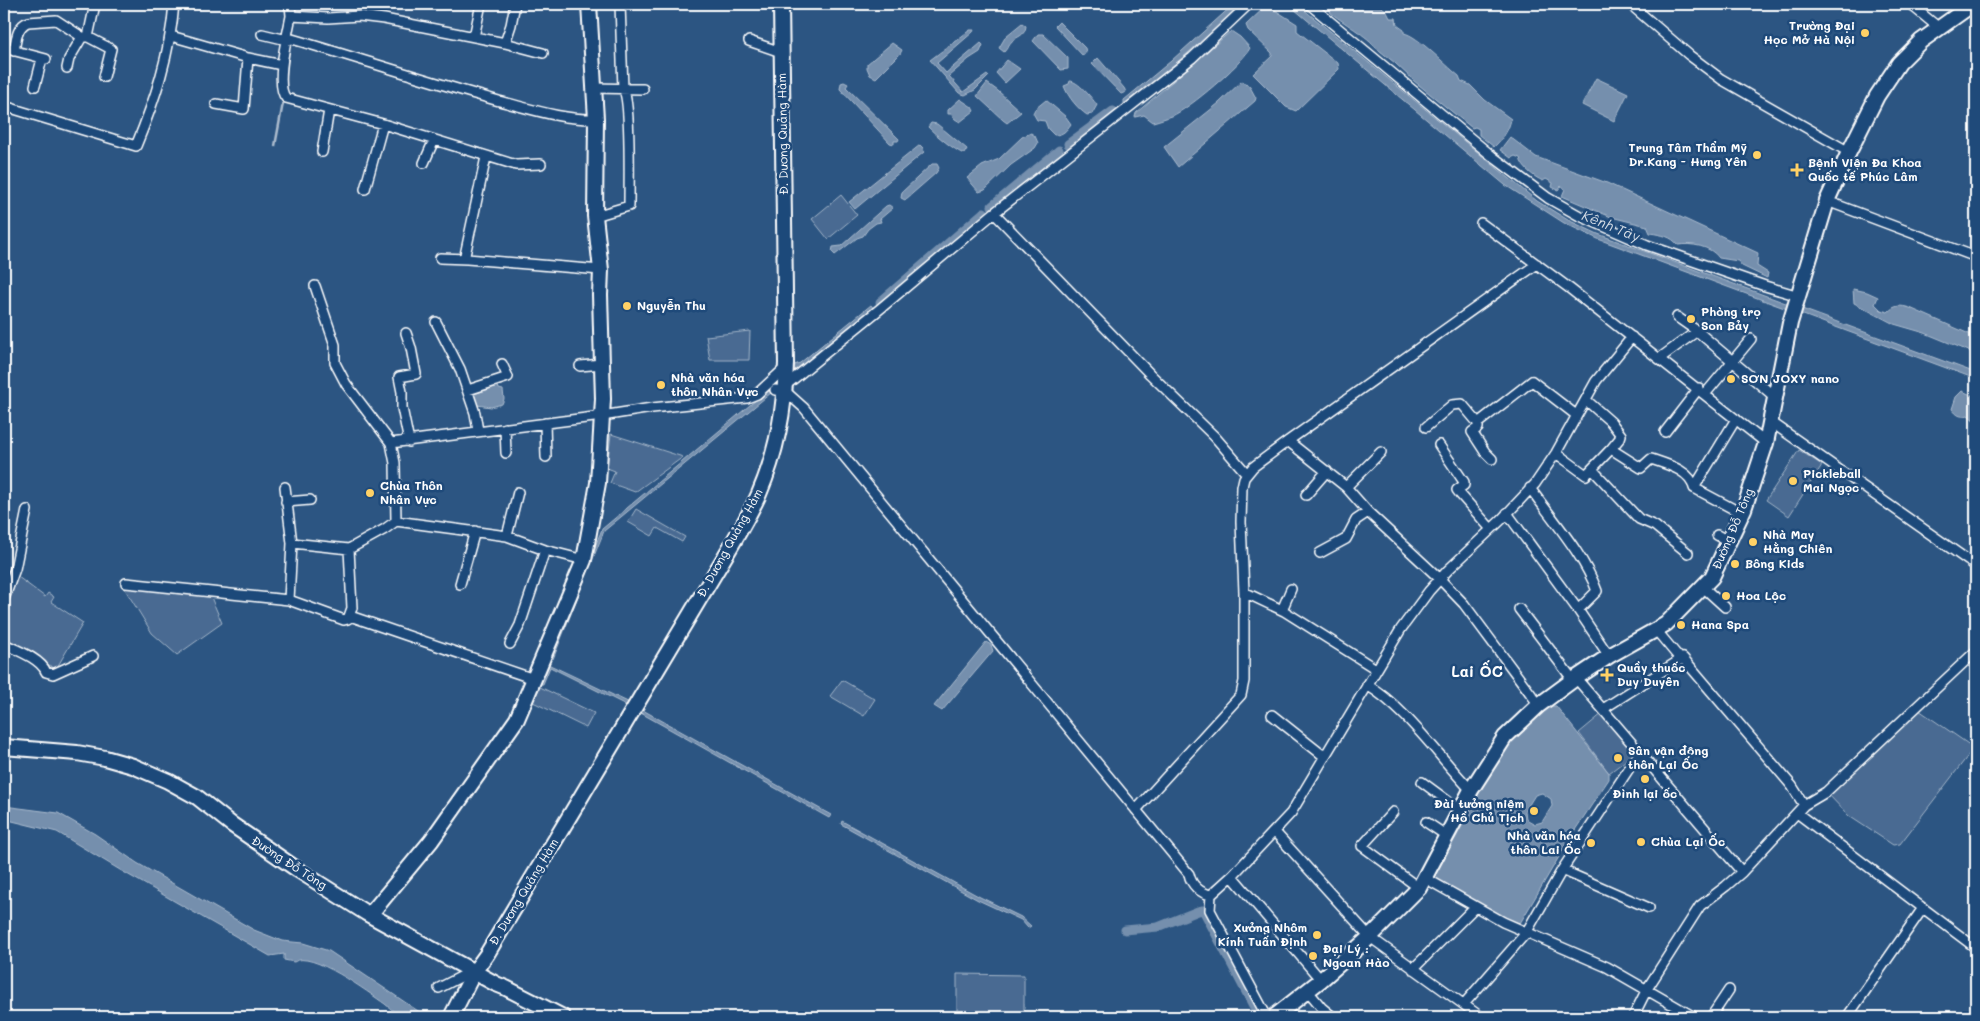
<svg xmlns="http://www.w3.org/2000/svg" width="1980" height="1021" font-family="Mali,sans-serif">
<rect width="100%" height="100%" fill="#2c5582"/>
<filter id="ink" filterUnits="userSpaceOnUse"><feTurbulence type="fractalNoise" baseFrequency=".02" numOctaves="2"/><feDisplacementMap in="SourceGraphic" scale="10" xChannelSelector="R" yChannelSelector="G"/><feConvolveMatrix kernelMatrix="1 2 1 2 8 2 1 2 1" color-interpolation-filters="sRGB"/></filter>
<g filter="url(#ink)">
<path fill="#486b92" stroke="#a4b5c8" d="M841,195L857,215L828,239L812,219Z
M750,331L749,360H710L706,336Z
M611,434L683,457L635,492L610,483L615,471L607,468Z
M1799,450L1822,465L1789,516L1766,500Z
M636,509L685,537L682,542L657,528L652,536L628,522Z
M4,570L10,571L45,597L48,593L54,597L51,602L83,623L56,669L4,640Z
M123,586L207,588L222,623L177,655L152,633Z
M842,680L875,699L864,716L830,696Z
M540,687L594,713L586,728L533,702Z
M1916,708L1974,748L1900,844L1893,845L1849,816L1826,792Z
M1603,713L1634,754L1609,773L1579,733Z
M957,974L1024,975V1017H957Z"/>
<path fill="#748fad" stroke="#acbcce" fill-rule="evenodd" d="M1234,4H1243L1188,53L1124,106V100L1171,61Z
M1288,4H1297L1537,201L1568,220L1598,234L1976,373V379L1598,239L1564,223L1505,185Z
M1324,4H1377L1386,10L1390,18H1396L1397,25L1404,30V33C1418,36 1444,64 1459,76L1461,81L1470,85L1485,100L1511,119C1509,131 1502,139 1494,147L1479,135V129L1475,127L1472,128L1414,81L1395,63L1375,47C1371,38 1340,21 1330,12L1332,9Z
M1267,5L1297,24V31L1338,63L1339,69L1296,111L1286,107L1253,74L1272,56V53L1248,30L1246,25Z
M1059,22L1085,48L1086,52L1083,56L1055,26Z
M1022,23L1026,26C1025,36 1018,36 1012,41C1009,44 1007,49 1004,52L999,48L1006,36Z
M970,30H974L973,32L937,63L946,73L981,43L983,45L980,52L969,59L949,76L963,92L987,75L989,76L975,90L965,95L959,93L930,60Z
M1231,31L1240,37L1250,48C1241,65 1190,108 1172,116C1166,118 1160,120 1153,122L1144,115L1135,117L1136,113Z
M1038,34H1043L1068,58V69L1061,70L1033,41Z
M892,43L902,50L900,54L876,78L870,75L867,68V64Z
M1098,58L1124,88L1126,92L1121,94L1092,64Z
M1007,60L1020,69L1005,83L996,73Z
M1596,78L1628,93L1614,121L1582,105Z
M1070,81C1078,81 1091,97 1097,105L1092,114L1087,115C1078,109 1068,97 1064,86L1069,84Z
M1242,81L1250,87L1256,98L1255,101L1178,167L1164,147L1219,103Z
M844,82L848,84L846,87L899,139L898,141H894V144L890,143L840,89L841,83Z
M987,83L998,91L1021,112L1007,123L1003,120L977,96Z
M960,99L972,107L974,111L960,122L955,119L951,114H948V110Z
M1046,100L1066,117L1071,124C1066,131 1063,135 1054,135L1048,129L1045,121L1037,120L1033,113L1035,109Z
M931,123L937,124L967,149L964,154C954,150 936,135 928,127Z
M1031,133L1035,136L1038,143L1035,148L1011,165L985,190L979,192L967,178L982,166L999,159L1022,137Z
M1510,137L1536,157L1607,183L1758,253L1757,266L1768,273L1767,278L1742,266L1738,261L1719,258C1711,246 1691,243 1678,245C1671,236 1662,235 1650,233L1647,226L1611,217L1562,196L1565,189L1561,186L1558,190L1552,187L1553,183L1546,179L1543,181C1534,177 1522,168 1520,158L1515,156L1511,158L1500,150Z
M920,145L923,148L924,152L855,209L849,202Z
M932,164H937L939,168L936,173L905,200L901,198L902,192Z
M889,205L893,208L880,219L881,222L876,223L868,229L863,236L857,238L835,255L832,252L833,247L841,246L886,206Z
M1853,289L1867,292L1878,297L1875,304L1881,310L1888,312C1895,305 1900,305 1910,308L1976,337V354L1925,333L1894,324L1854,303Z
M871,305L874,309L793,374L792,366L800,363Z
M781,379L783,383L604,531L553,659L551,658L602,529Z
M498,386L499,389L503,390L504,399L502,404L491,407L477,405L474,394Z
M1962,391L1976,397V422L1968,415C1960,418 1957,415 1952,409L1956,397Z
M986,642L991,645L993,651L942,711L934,706Z
M548,665H550L632,704L630,707L550,667L543,684H540Z
M1549,706H1556L1609,773V779L1573,833L1519,925L1427,876L1455,839L1493,767L1516,736L1543,709ZM1542,793L1551,799L1552,806L1542,822L1535,824L1526,819L1525,811L1535,795Z
M641,709L831,815L829,818L639,712Z
M4,806L58,813L95,834L137,863L254,930L282,941L303,943L329,951L427,1017C420,1017 411,1019 404,1017C398,1016 390,1008 385,1004C369,993 310,949 294,962L284,960V954L270,956L120,870L57,832L4,819Z
M842,821L980,897L1021,917L1031,926L1028,928L1021,920L978,900L841,824Z"/>
<g fill="none" stroke-linecap="round" stroke-linejoin="round">
<path stroke="#acbcce" stroke-width="2.5" d="M275,146L283,103"/>
<path stroke="#748fad" stroke-width="9" d="M1068,144L1113,111
M992,206L1059,150
M880,302L984,212
M1125,930L1158,927L1198,911L1203,910L1259,1017"/>
<defs>
<path id="street" d="M289,4C290,7 291,12 291,16C288,33 274,85 286,98L383,124L516,165L541,164
M1309,4L1492,156L1548,198L1578,215L1647,245L1765,286L1799,296
M1630,4L1689,55L1721,79L1849,152
M1910,4L1939,28
M291,16L328,18L359,16L384,19L505,43L543,53
M262,34L287,40L292,39C361,59 430,82 499,101C531,109 563,120 596,119
M171,36L248,58L282,65
M88,37L111,49L104,77
M474,37L481,4
M749,41L781,52
M505,43L511,25L515,4
M4,48L46,59
M14,51C16,40 17,26 28,22L56,20L82,37H88L95,4
M67,68L69,59L82,37
M35,86L42,59
M594,88L643,89
M216,104L244,109L248,58
M4,106L136,146C155,100 170,54 174,4
M322,152L329,110
M486,157L465,255L467,259L601,270
M424,163L434,140
M365,189L383,124
M1827,201L1976,257
M994,213L1150,374L1215,437L1247,474
M595,216L629,206C629,188 631,99 623,89L620,4
M1481,223L1569,288L1766,443
M440,258L467,259
M315,286L335,345V363L346,384L391,443L395,463L396,521
M1677,317L1697,331
M436,322L460,369L475,413L478,431
M406,333L411,348L416,374L399,377L402,392V408L409,442
M1660,358L1697,331L1776,398
M580,366L602,364
M786,385L881,308L994,213L1192,58L1249,4
M468,390L508,377L502,364
M775,390L785,391L804,408L1189,874C1191,885 1200,893 1211,895
M1706,393L1751,339
M1586,400L1611,422L1621,435L1620,438L1611,449
M1771,422L1976,566
M545,423L546,457
M1478,423V428L1472,432L1485,452L1492,459
M1426,427L1452,405L1462,404L1478,423L1532,381L1576,415
M505,428L506,453
M1665,432L1699,388
M1288,441L1346,487L1368,512L1440,579L1464,604L1539,705
M391,443L602,416L652,408L747,398L757,394L786,367
M1439,445L1464,482V485L1457,490L1460,494L1491,529
M1556,453L1586,475L1611,449L1641,468L1651,459C1665,464 1691,470 1694,488L1741,513
M1592,469L1639,519L1655,526L1688,553
M285,487L292,543L349,549L385,529L396,521L507,536L545,550L584,560
M1346,487L1381,452
M1530,488C1552,519 1584,555 1597,591L1578,610
M1694,488L1736,419
M1306,495L1327,471
M286,502L310,500
M1507,513L1578,610L1609,656
M1717,535L1728,541
M507,536L518,492
M1320,553L1346,539L1356,520L1368,512
M126,583L289,600L344,620L348,619L352,608L349,549
M460,584L475,531
M1703,587L1725,607
M1244,592L1284,611L1376,669
M4,599L15,569L27,510
M289,600L292,543
M1519,609L1573,680
M1282,610L1291,589
M350,616L534,679
M1656,630L1681,660
M4,644C17,650 41,659 46,672L53,674L93,656
M510,644L520,625L545,550
M1576,678L1742,872
M1367,685C1406,708 1439,757 1471,790
M1603,709L1683,658L1792,786L1804,805
M1272,715L1325,757
M1422,782L1460,810
M1136,810L1241,695L1244,681V592L1241,522L1242,487L1244,478L1253,467L1288,441L1537,264
M1393,812L1362,846L1419,888
M1797,813L1976,948
M1426,822L1447,836
M1274,831L1370,937L1481,1017
M1562,870L1649,908
M1232,876L1321,980
M1425,878L1503,922L1607,967L1694,1017
M1413,969L1475,907
M439,988L472,971
M1308,991L1322,1008L1333,1017
M1464,1004L1526,933L1562,870L1640,752
M1267,1017L1210,910L1211,895L1233,875L1291,813L1401,629L1429,591L1448,570L1501,520L1535,484L1556,453L1596,381L1632,337
M1633,1017L1647,989L1700,906L1726,886L1742,872L1804,805L1826,792L1976,651
M1711,1017L1729,990
M1847,1017L1923,908"/>
<path id="secondary" d="M4,747L77,753L105,758L133,766L168,781L197,797L231,824L298,870L366,913L496,984L506,988L563,1017
M366,913L373,911L431,841L517,719L584,560L598,483L603,399L600,295L601,270L595,216L596,119L589,4
M451,1017L474,972L487,954L724,558C736,537 749,516 759,494C777,452 785,408 786,363L781,4
M1274,1017L1321,980L1370,937L1419,888L1471,790L1505,737L1539,705L1573,680L1609,656L1666,624L1712,577L1744,509L1766,443L1790,323L1827,201L1849,152L1877,96L1899,63L1921,41L1973,4"/>
</defs>
<use href="#street" stroke="#fff" stroke-width="12"/>
<use href="#secondary" stroke="#fff" stroke-width="18"/>
<use href="#street" stroke="#1f4a7a" stroke-width="9"/>
<use href="#secondary" stroke="#1f4a7a" stroke-width="14"/>
</g>
</g>
<g fill="#ffd166" stroke="#1f4a7a" stroke-width="2">
<circle cx="1865" cy="33" r="5"/>
<circle cx="1757" cy="155" r="5"/>
<path d="M1794.5 162.5h5v5h5v5h-5v5h-5v-5h-5v-5h5z"/>
<circle cx="627" cy="306" r="5"/>
<circle cx="1691" cy="319" r="5"/>
<circle cx="1731" cy="379" r="5"/>
<circle cx="661" cy="385" r="5"/>
<circle cx="1793" cy="481" r="5"/>
<circle cx="370" cy="493" r="5"/>
<circle cx="1753" cy="542" r="5"/>
<circle cx="1735" cy="564" r="5"/>
<circle cx="1726" cy="596" r="5"/>
<circle cx="1681" cy="625" r="5"/>
<path d="M1604.5 667.5h5v5h5v5h-5v5h-5v-5h-5v-5h5z"/>
<circle cx="1618" cy="758" r="5"/>
<circle cx="1645" cy="779" r="5"/>
<circle cx="1534" cy="811" r="5"/>
<circle cx="1641" cy="842" r="5"/>
<circle cx="1591" cy="843" r="5"/>
<circle cx="1317" cy="935" r="5"/>
<circle cx="1313" cy="956" r="5"/>
</g>
<g text-anchor="middle" stroke-width="5" stroke-linejoin="round" paint-order="stroke">
<g font-size="12" font-weight="bold" fill="#fff" stroke="#1f4a7a" text-anchor="start">
<text x="1855" y="30" text-anchor="end">Trường Đại<tspan x="1855" dy="14">Học Mở Hà Nội</tspan></text>
<text x="1747" y="152" text-anchor="end">Trung Tâm Thẩm Mỹ<tspan x="1747" dy="14">Dr.Kang - Hưng Yên</tspan></text>
<text x="1808" y="167">Bệnh Viện Đa Khoa<tspan x="1808" dy="14">Quốc tế Phúc Lâm</tspan></text>
<text x="637" y="310">Nguyễn Thu</text>
<text x="1701" y="316">Phòng trọ<tspan x="1701" dy="14">Son Bảy</tspan></text>
<text x="671" y="382">Nhà văn hóa<tspan x="671" dy="14">thôn Nhân Vực</tspan></text>
<text x="1741" y="383">SƠN JOXY nano</text>
<text x="1803" y="478">Pickleball<tspan x="1803" dy="14">Mai Ngọc</tspan></text>
<text x="380" y="490">Chùa Thôn<tspan x="380" dy="14">Nhân Vực</tspan></text>
<text x="1763" y="539">Nhà May<tspan x="1763" dy="14">Hằng Chiên</tspan></text>
<text x="1745" y="568">Bông Kids</text>
<text x="1736" y="600">Hoa Lộc</text>
<text x="1691" y="629">Hana Spa</text>
<text x="1617" y="672">Quầy thuốc<tspan x="1617" dy="14">Duy Duyên</tspan></text>
<text x="1628" y="755">Sân vận động<tspan x="1628" dy="14">thôn Lại Ốc</tspan></text>
<text x="1645" y="798" text-anchor="middle">Đình lại ốc</text>
<text x="1524" y="808" text-anchor="end">Đài tưởng niệm<tspan x="1524" dy="14">Hồ Chủ Tịch</tspan></text>
<text x="1581" y="840" text-anchor="end">Nhà văn hóa<tspan x="1581" dy="14">thôn Lai Ốc</tspan></text>
<text x="1651" y="846">Chùa Lại Ốc</text>
<text x="1307" y="932" text-anchor="end">Xưởng Nhôm<tspan x="1307" dy="14">Kính Tuấn Định</tspan></text>
<text x="1323" y="953">Đại Lý :<tspan x="1323" dy="14">Ngoan Hào</tspan></text>
</g>
<g font-size="12" fill="#fff" stroke="#1f4a7a">
<text transform="translate(783 134) rotate(-91)" y="4">Đ. Dương Quảng Hàm</text>
<text transform="translate(1733 529) rotate(-67)" y="4">Đường Đỗ Tông</text>
<text transform="translate(730 543) rotate(-61)" y="4">Đ. Dương Quảng Hàm</text>
<text transform="translate(289 863) rotate(33)" y="4">Đường Đỗ Tông</text>
<text transform="translate(524 892) rotate(-59)" y="4">Đ. Dương Quảng Hàm</text>
</g>
<g font-size="14" font-style="italic" fill="#d5dde6" stroke="#1f4a7a">
<text transform="translate(1611 226) rotate(22)" y="5">Kênh Tây</text>
</g>
<g font-size="15" font-weight="bold" fill="#fff" stroke="#1f4a7a">
<text x="1477" y="677">Lai ỐC</text>
</g>
</g>
<rect width="1980" height="1021" fill="none" stroke="#1f4a7a" stroke-width="20"/>
<rect x="10" y="10" width="1960" height="1001" fill="none" stroke="#fff" stroke-width="2" filter="url(#ink)"/>
</svg>
